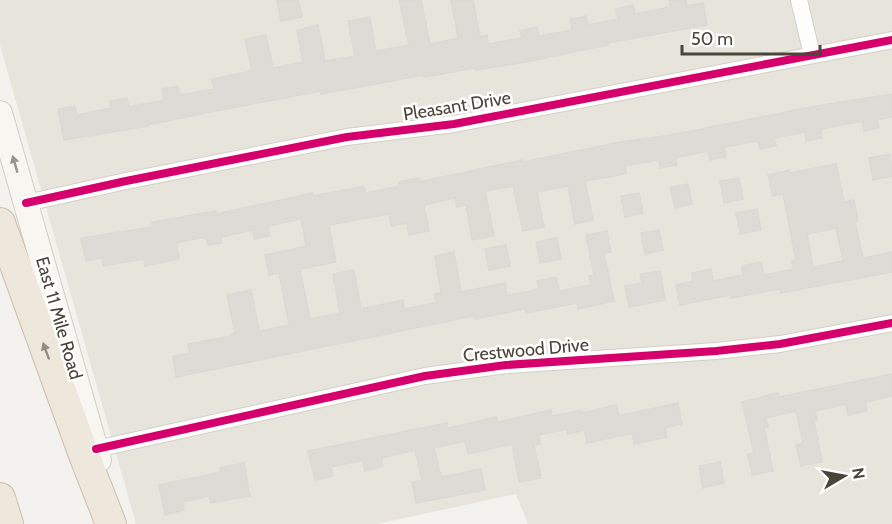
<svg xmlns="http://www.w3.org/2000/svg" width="892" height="524" font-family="Cabin,sans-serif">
<rect width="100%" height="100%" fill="#f4f2ee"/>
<path fill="#e7e4dc" d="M0,0H892V524H528L516,494L377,524H136L0,45Z"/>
<path fill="#dedbd6" stroke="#dcd9d4" stroke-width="1.5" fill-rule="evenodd" d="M277,0H298L302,17L281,21Z
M399,0H421L430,44L458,38L451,0H473L480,37L487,35L488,44L522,38L520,31L537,27L539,36L572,30L570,19L586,16L588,25L618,19L616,9L633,5L635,14L670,7L669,0H686L687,6L703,3L707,25L608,43V45L526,62L476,70L475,68L424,77V75L321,94V91L200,114L148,125V126L64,140L58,109L75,106L77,115L111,108L110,101L127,98L129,107L164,100L162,89L178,86L180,95L214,89L212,79L252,71L245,39L266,35L273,68L303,62L297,30L318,25L325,61L355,56L348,21L370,17L376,51L409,45Z
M892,94V117L877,120L879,128L864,131L862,121L821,129L822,138L806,141L805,132L774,138L776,146L760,149L758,141L724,147L726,157L710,160L708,151L675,158L677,165L660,168L659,160L625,166L626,174L585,181L593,220L575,224L568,186L537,192L544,227L523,231L513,186L485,191L494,236L472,240L466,205L457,207L455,198L424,205L429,231L409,235L407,223L391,226L389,214L329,225L336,262L300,269L310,319L340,313L333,274L354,270L361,309L403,300L404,309L436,303L434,294L441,293L435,256L454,252L461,292L505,283L507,296L539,289L537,281L556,277L559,291L591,285L589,276L594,275L586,235L607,231L611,252L604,253L614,301L578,309L577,303L526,313L525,309L475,319L474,316L176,377L173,356L190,353L188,344L231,336V334L235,333L227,295L251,290L259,331L289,325L279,273L269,275L265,255L306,246L301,219L268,226L270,236L254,239L253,230L221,237L222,243L208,245L206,237L176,243L179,259L145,266L144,259L103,266L102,258L86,261L81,238L153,227L152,222L216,211V214L313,193V196L364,186L366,193L400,186L399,182L419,178V182L522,160L523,162L620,142L671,135L816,106Z
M890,154L892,176L873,180L869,158Z
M836,164L844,202L854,200L858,221L855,222L863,258L892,252V272L781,293L780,289L730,298V295L680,305L676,285L693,281L692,273L711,269L713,281L743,275L742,266L761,262L764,275L794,269L792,261L796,260L783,194L773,196L768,175L790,170V173ZM836,228L843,261L813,267L807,234Z
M739,178L743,199L724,203L720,181Z
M688,184L692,204L675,208L670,187Z
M639,193L643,213L625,217L621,196Z
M757,209L761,230L740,234L736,213Z
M659,230L663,250L645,254L641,233Z
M557,238L561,259L540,263L536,242Z
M506,245L510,266L489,270L485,249Z
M660,271L665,300L629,307L625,286L642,283L640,274Z
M892,374V396L865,402L867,411L848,415L846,404L815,411L817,420H814L822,462L801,466L796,445L803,443L796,411L766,418L768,427H764L773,471L752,475L748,454L754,453L742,402L778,393L779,397Z
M678,403L682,424L665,428L667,437L634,444L632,433L587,443L584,430L568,434L567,429L539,435L540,444L534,445L541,478L519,482L512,444L468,454L465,441L434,448L441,477L481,469L485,490L416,503L412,482L422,480L415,450L381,458L383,466L365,471L363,460L331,467L333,476L315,480L308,451L447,423L448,428L497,417L498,422L551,410L552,416L582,410L583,413L616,405L619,416Z
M720,462L724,483L703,488L699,466Z
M244,463L250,496L211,503L209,496L182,502L184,510L165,515L159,485L221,472L220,468Z"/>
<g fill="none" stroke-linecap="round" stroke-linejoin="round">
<defs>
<path id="minor" d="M799,0L812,55
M26,203L126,181L347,137L454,124L892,40
M96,449L425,376L506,365L716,351L780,344L892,323"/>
<path id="secondary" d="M0,113L99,460"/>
<path id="motorway" d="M0,223L84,455L111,524
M0,498L8,524"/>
</defs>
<use href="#minor" stroke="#d2d0cb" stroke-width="18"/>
<use href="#secondary" stroke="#d3cfc5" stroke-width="26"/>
<use href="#motorway" stroke="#ccbfa9" stroke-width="32"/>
<use href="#minor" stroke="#fdfdfc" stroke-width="16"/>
<use href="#secondary" stroke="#f7f6f1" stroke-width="24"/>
<use href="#motorway" stroke="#ede8db" stroke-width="30"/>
<defs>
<path id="cycleway" d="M26,203L126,181L347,137L454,124L892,40
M96,449L425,376L506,365L716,351L780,344L892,323"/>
</defs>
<use href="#cycleway" stroke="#fff" stroke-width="11"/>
<use href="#cycleway" stroke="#d6006c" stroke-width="8"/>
</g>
<defs><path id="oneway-solid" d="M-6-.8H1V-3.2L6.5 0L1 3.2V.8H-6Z" transform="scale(1.5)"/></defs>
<use fill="#98948c" href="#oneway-solid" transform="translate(15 164) rotate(-106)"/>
<use fill="#948e82" href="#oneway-solid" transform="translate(46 351) rotate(-110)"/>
<g text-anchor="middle" stroke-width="5" stroke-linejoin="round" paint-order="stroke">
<g font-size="18" fill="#4b4439" stroke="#fff">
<text transform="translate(457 106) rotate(-9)" y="6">Pleasant Drive</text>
<text transform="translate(59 318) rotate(74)" y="6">East 11 Mile Road</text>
<text transform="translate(526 350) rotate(-5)" y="6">Crestwood Drive</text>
</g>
</g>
<g transform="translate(844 476) rotate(80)" stroke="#ffffff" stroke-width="4.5" paint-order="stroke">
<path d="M0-4.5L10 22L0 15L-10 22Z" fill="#4b4439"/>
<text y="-9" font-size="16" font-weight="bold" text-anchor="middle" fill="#4b4439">N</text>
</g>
<path d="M682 45v9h138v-9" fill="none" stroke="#4b4439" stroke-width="3"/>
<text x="691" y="45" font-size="18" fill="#4b4439" stroke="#ffffff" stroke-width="4.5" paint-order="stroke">50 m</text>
</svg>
